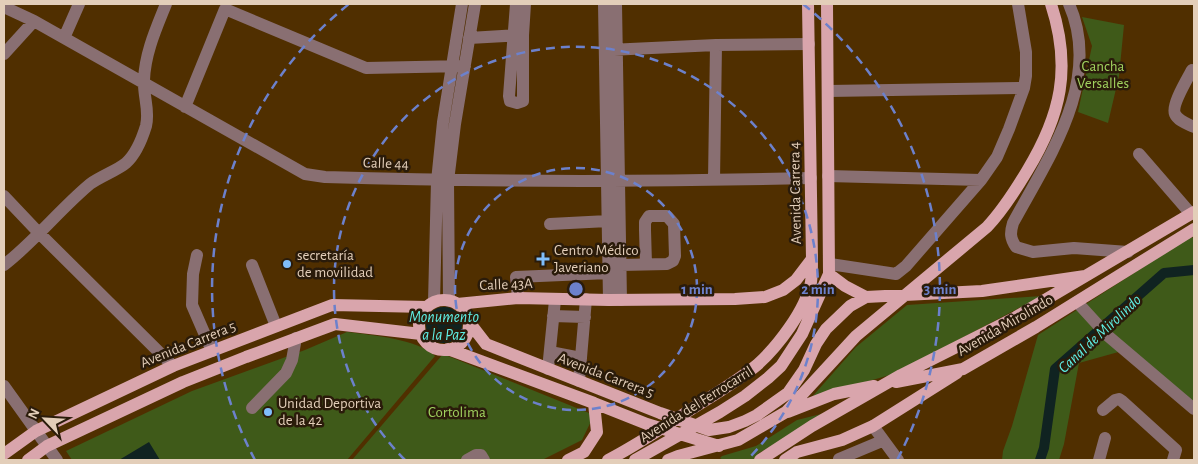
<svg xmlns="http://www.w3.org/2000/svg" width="1198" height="464" font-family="'Alegreya Sans',sans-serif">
<rect width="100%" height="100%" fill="#502f00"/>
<path fill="#3f5a19" d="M1082,17L1124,25L1119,76L1108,123L1078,112L1092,46Z
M1190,237L1194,238V402L1122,351L1079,363L1064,444L1059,460H1002L1003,451L1012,426L1038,335Z
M1042,296L893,374L811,398L856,347L907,305Z
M347,332C371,335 418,339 435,356L347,460H72L66,451L192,391L305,350Z
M443,354L594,415L582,440L542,460H352Z
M837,410L759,453L753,460H723L720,458L722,456L756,446L797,420Z"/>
<path fill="#102321" d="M426 325a18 18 0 1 1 36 0a18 18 0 1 1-36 0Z
M149,442L160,460H119Z"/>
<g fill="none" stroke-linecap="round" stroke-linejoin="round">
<path stroke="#102321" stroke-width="10" d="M1040,460L1044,448L1055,369L1164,273L1194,270"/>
<path stroke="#896f72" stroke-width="12" d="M516,4L509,96L510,101L517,103L523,101V35L525,4
M604,4L609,300
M616,4L621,300
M1069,4C1103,81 1048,158 1013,223C1010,233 1010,238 1016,247L1033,252L1074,248L1128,252
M4,7L34,21L305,174L325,177C487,182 649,182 811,178
M64,38L79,4
M469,38L521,35
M609,50L716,45L809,44
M4,54L34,21
M1192,70C1188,78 1171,105 1175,114C1178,121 1188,124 1194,127
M828,91L1024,88
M185,107L225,9L366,68L465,66
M1139,154L1191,214
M828,176L981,180
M714,180L716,45
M4,196L39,233L173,366
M550,224L608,221
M197,255L193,274L192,305L212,351
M830,264L896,274L906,266L981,180L997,157L1009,129L1024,88L1026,76V52L1018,4
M4,265C35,241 60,209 90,184C101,176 118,170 126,163C136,154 142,139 146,126C150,110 143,96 144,80C145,53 156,29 166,4
M252,265L276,326
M621,265L667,264L673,261L675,256L674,224L667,216H649L645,222V230L646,264
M518,298L516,277L609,273
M449,301L448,181L455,124L475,4
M434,302L437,181L443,122L462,4
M1077,302L1108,336L1194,409
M553,316L585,317
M550,352L581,358
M548,369L555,300
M579,381L586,299
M4,386L57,460
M252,408L286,373L292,360L296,338
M1103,410L1115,400L1119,399L1122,401L1176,450L1173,460
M873,426L898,460
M839,459L882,441
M467,460L476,455H481L484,460
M1099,460L1105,438"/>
<path stroke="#d9a5ac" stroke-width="12" d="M829,274L845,286L866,297
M419 325a25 25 0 1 1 50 0a25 25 0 1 1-50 0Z
M457,304L518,298L609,300L735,299L765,297L783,290L796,280L812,259
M469,322L486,344L660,413L709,430L729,427L745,421L757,415L788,393L804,370L816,344L826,329L850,306L866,297L982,291L1085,276
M448,349L594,403L647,424L719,446
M896,382L963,369L1036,327L1194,229
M788,412L834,394L874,386
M4,454L36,431L173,366L332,305L427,307
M28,460L47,446L183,382L246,357L335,324L421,334
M568,460L584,452L597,432L594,403
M608,460C635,446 661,429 687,412C710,397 735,383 757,365C777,347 806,310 811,282C812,275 812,267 812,259L808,4
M635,460L720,412L745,396L768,378L781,366L802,334L829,274L827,4
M668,460L678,456L738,440L786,412L856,336L987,227C1003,210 1015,191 1027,171C1061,115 1072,68 1051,4
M760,460L812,426L901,375L1016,317L1194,212
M785,460L797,452L842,440L873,426L957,373"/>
</g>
<g fill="none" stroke="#6c81cc" stroke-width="2.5" stroke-dasharray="9 6">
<circle cx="576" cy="289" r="121"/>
<path d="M405 460A242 242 0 1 1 747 460"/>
<path d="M255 460A364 364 0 0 1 349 4M803 4A364 364 0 0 1 897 460"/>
</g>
<g fill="#7fbdfa" stroke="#2a1b0a" stroke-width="2">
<path d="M540.5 251.5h5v5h5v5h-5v5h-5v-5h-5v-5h5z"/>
<circle cx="287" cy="264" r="5"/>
<circle cx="268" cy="412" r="5"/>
</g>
<g text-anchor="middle" stroke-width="5" stroke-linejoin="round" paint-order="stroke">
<g font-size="15" fill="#a1d35f" stroke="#2a1b0a">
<text x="1103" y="71">Cancha<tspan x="1103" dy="17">Versalles</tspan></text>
<text x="457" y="417">Cortolima</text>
</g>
<g font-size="15" fill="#e3ceb9" stroke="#2a1b0a">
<text transform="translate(386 163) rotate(2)" y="5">Calle 44</text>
<text transform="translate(795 193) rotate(-91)" y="5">Avenida Carrera 4</text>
<text transform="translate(506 284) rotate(-2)" y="5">Calle 43A</text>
<text transform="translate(1005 325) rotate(-30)" y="5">Avenida Mirolindo</text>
<text transform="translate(188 344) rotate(-22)" y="5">Avenida Carrera 5</text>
<text transform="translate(606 375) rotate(21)" y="5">Avenida Carrera 5</text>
<text transform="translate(696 404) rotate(-32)" y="5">Avenida del Ferrocarril</text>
</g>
<g font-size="15" fill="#e3ceb9" stroke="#2a1b0a" text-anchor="start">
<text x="554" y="255">Centro Médico<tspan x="554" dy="17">Javeriano</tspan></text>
<text x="297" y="260">secretaría<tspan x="297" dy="17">de movilidad</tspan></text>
<text x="278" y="408">Unidad Deportiva<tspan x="278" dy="17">de la 42</tspan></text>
</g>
<g font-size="16" font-style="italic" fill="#5ff0e6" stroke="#2a1b0a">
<text x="444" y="322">Monumento<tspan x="444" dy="18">a la Paz</tspan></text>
<text transform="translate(1099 333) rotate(-43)" y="6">Canal de Mirolindo</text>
</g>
</g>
<circle cx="576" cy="289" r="8" fill="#6c81cc" stroke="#2a1b0a" stroke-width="2.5"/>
<g font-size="15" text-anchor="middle" font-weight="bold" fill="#6c81cc" stroke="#2a1b0a" stroke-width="5" stroke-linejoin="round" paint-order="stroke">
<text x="697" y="294">1 min</text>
<text x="818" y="294">2 min</text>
<text x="940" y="294">3 min</text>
</g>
<rect width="1198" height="464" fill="none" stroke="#e3ceb9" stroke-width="10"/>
<g transform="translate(45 419) rotate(295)" stroke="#2a1b0a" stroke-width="4" paint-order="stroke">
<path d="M0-4L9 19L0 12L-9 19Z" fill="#e3ceb9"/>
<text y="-8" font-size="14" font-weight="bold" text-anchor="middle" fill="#e3ceb9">N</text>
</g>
</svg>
